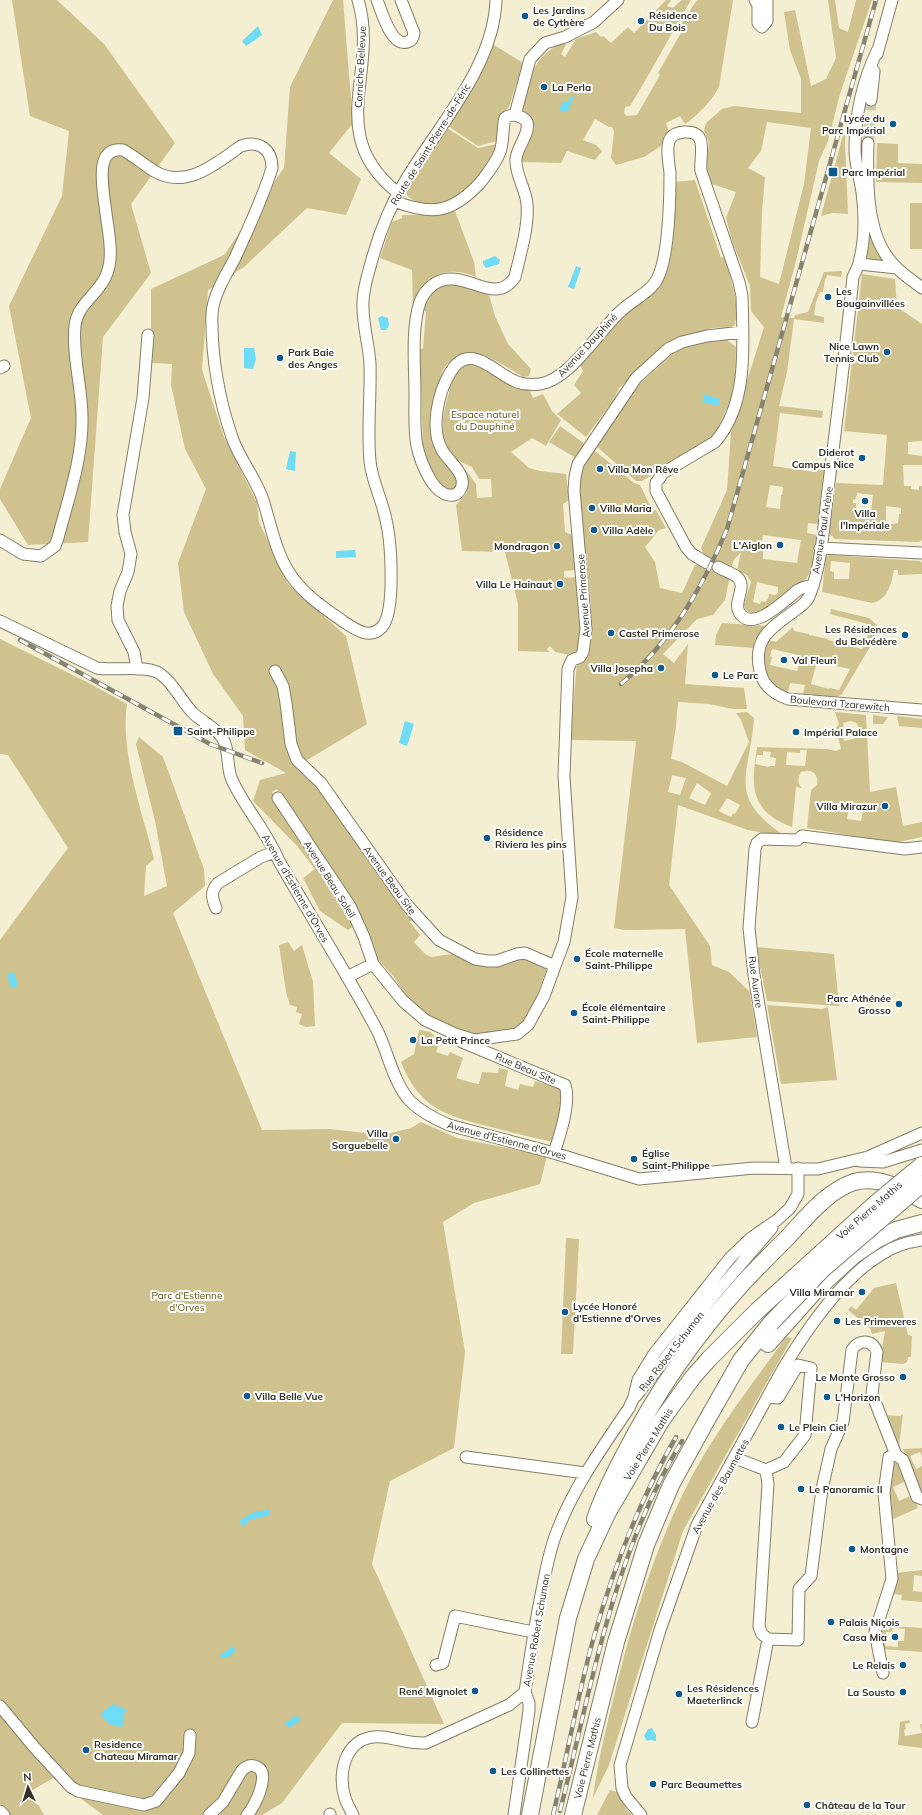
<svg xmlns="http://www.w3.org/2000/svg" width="922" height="1815" font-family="Mulish,sans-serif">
<rect width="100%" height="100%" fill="#f4eed2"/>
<path fill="#cfc28e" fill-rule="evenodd" d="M12,0H57L104,44L175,143L131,204L151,273L103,337L88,542L28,545L0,499V489L31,418L9,306L62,196L69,131L30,116Z
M333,0H343L353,123L329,153L361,179L346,215L307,208L244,267L208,290L202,370L224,437L257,503L259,522L288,584L346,636L367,724L299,765L307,772L413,919L410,922L420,935L414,942L425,954L431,957L458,953L487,964L520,955L547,968L529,1018L512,1033L479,1036L464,1033L429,1016L408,999L394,977L374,955L277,789L272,792L282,810L354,926L348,930L320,911L303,878L315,869L297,846L253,801L260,780L286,773L245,750L243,716L213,674L184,612L178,563L206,489L185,449L171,385L172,364L151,363V289L224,255L284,168L290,87Z
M666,0H671L667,6L673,8L682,0H691C670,35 652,71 630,106L625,107L624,113L627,116L637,115L660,75L658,73L682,31L680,25L697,0H733L719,87C710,103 699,114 685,124L680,116L666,123L669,132L661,146L644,157L616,165L611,158L614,132L612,127H609L595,119L583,140L596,145L602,151L595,160L567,151L561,163L520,162L521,155L534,128L531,118L521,109C530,79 531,59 561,43L566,44L561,54L565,57L576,39L596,32L601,37L603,36L611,43L628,27L634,33Z
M828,0H835L839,28L848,32L856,0H872L840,94L828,141L819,161L797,257L781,317L794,318L795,315L808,312L824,272L842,271L841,277L827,275L826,279H825L823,292H820L816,302L814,315L824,317V323L794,319L787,372L779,406L823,411L822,418L780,413L773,466L815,472L816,465L825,467L819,524L808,523L807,533L817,535L812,568L806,579L761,613C753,614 745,614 744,604L751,582L747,575L737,571L741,552L733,561L725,600L713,615L697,619L663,654L674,663L688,644L685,684L744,688L747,709H733L709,704L678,702L676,726L671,759L682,762L727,786L749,742L741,720L736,713L747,712L754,718C750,777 725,796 786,837L748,830L678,805L669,885L710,946L712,965L729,972L750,992L757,1037L697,1043L685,929L625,930L614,928L636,741L570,740L577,662L581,661L589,649L591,640V604L579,495L580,474L594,450L634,483L640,485L653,511L656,510L666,528L659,530L645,547L655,562L660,588L682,593L695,565L708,563L701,548L727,490L731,432L764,327L751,311L750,286L732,241L726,218L736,192L709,183L706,168L709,143L704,130L706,123L722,109L734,106L801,113V79L790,50L784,12L795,10L811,86L826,79L836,58ZM767,122L811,128L804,184L779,284L760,277L762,212L765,177L748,168L761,151ZM770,485L783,487L782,495H781L780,509L766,507ZM763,535L801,540L797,563L763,559V551L760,550ZM757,582L778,587V593L775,595L769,594L768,599L765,602L761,601L760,604L753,602ZM672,775L686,778L680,795L668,792ZM697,783L711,793L705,805L689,798ZM727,798L740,805L735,814L733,813L731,817L719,811Z
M491,43L523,63L509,107L500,116L497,141L478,146L448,126C466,99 480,74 491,43Z
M846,124L845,143L848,214L832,213L821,216Z
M447,128L478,148L497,144C495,159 476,183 465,193C450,206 420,211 406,194L407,190Z
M877,143L898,144V163L922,164V183L876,182Z
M695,180L721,258L724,257C730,276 742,308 734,326L731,327L712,328L671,341L619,388L614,399L586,437L557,414L581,393L574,385L583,371L580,365C594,349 607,330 622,316C635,304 655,295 664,279C676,256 673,209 674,182Z
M910,203H922V249H910Z
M455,211L474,262L476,277C459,269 436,269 424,285C419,292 416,301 413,308L412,270L380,258L392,222L402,218V215H436Z
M866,227H871L885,264L866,261Z
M862,274L895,279L897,307L922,324V441L908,442V454L922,456V465H903L904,486H911V489L919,490V486H922V540L919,542L835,539L829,533L836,483L883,485L887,435L844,431ZM857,493L873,495L871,512H856V503H853V500L856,499ZM886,506L901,508V514H899L898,523L886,525Z
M450,283L471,287L489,295L495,316L508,344L531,369L529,376L523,377C500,363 467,337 445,367C441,372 440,384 439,390C435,405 429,420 431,435C433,457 454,466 458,485L452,490L444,489L426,462L423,451L420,350L423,348L426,312L424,310C426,294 436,289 450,283Z
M722,338L727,340L736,347L735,390L714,436L647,478L642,481H636L596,446L631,392L678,349Z
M469,363L481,365L509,385L530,391L533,398L543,394L552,411L561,420L546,446L532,438L511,452L529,468L540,471L566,474L569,500L563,504L565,532L572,535L576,570L564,571V578L577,577L581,641L580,651L574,656L555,652L550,646L547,649L549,652L518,651V604L505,552L462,551L456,505L467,493L464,474L467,472L476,484L477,498L492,497L491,479H479L472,467C437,454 439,427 448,396C453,381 454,370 469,363Z
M560,426L585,444L576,458L549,442Z
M829,555L920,561L922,563V574L898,575V570H894C891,584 888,600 872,603L822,592L826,557ZM831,561L850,563L849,579H834V572L830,571Z
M831,609L869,618L877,625L874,640L842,694L837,697L803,694L805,685L790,683L788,692C765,685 759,660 769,640L776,642L793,627L794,631L809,634V635L828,639V640L853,645V647L862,649L870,630L867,628L868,624L830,614ZM772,649L798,655L795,663L799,664L797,671L770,665L772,657L770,656ZM817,662L850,669L839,690L830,688L829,689L811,684Z
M722,623L766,626L755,640L753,648L715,645L716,635Z
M0,639L89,683L127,704C120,753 142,811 154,859L146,866L144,896L167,886L155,821L136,744L139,737L163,757L204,869L205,886L173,913L262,1130L330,1129L383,1135L411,1128L421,1122L457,1138L547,1156L540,1184L474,1203L443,1222L465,1352L454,1448L390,1481L372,1564L444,1724L342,1723L282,1803L262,1815H103L53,1778L31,1791L44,1815H10L0,1803V940L68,848L8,755L0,754Z
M835,712L866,715L870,792L896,787L903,826L922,822V837L894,843L807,828L811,790L817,785C819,774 812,768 801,772C798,778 797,783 802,788L796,787L792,827C749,811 751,785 757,747L827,749L836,751L841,749L836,728L839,724ZM850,721L857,723L861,737L844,741L841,730L844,729L843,723ZM800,750H807L805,766L786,765L787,752L800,753ZM763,751L771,752L770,757L776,758L775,766H769V767L755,764L757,755H763ZM850,802L864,805L861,821L847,819Z
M873,715L888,717L883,724H873Z
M897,716L922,719V728L899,726Z
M288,942L294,951L302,945L313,982L315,1026L306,1027L299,1024L302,1014L296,1012L297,1007L290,1005L286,992L279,945Z
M756,947L834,954L839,1006L767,1001Z
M767,1005L822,1009L828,1007L837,1080L781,1084Z
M419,1030L430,1032L436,1037L434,1042L439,1043L436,1052L448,1056L450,1052L463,1058L456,1078L473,1083L479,1084L482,1072L498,1073L499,1068L508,1070L505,1086L518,1090L520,1084L533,1087L535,1081L564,1089L566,1092L553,1142C531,1137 509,1132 487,1126C443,1115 419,1107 401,1062L414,1054Z
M566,1238L579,1239L573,1354H561Z
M896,1283L908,1335L912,1336L911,1357H908L907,1362L903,1364L880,1362L885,1331L872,1334L870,1328L848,1310L851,1306L856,1310L874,1288Z
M786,1337L792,1338L683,1531L609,1765L593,1798C597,1765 605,1733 613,1700C631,1624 655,1547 691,1478C718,1427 753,1383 786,1337Z
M903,1414L899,1446L883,1415L900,1416Z
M922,1448V1457L920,1452L910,1456L916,1469L922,1466V1495L903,1449Z
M896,1462L901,1467L918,1508L891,1520L888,1497L892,1464ZM904,1482L910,1496L899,1501L893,1487Z
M922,1570V1576L914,1575L913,1591L922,1592V1602L901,1600L902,1595L893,1594L892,1600L889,1599L896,1573Z
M890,1626L922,1628V1652L882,1649L879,1629L889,1630ZM893,1628L905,1629L904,1641H898V1647L885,1646L886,1632H892Z
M909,1720L910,1723L905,1724L906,1729L904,1730L905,1736L922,1733L920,1724H922V1748L898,1745L900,1722Z
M610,1790L617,1792L627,1810L632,1815H597Z"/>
<path fill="#6edcf6" d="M258,26L262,35L246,46L242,41Z
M571,96L574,97L568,111L563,112L559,110L563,102H568Z
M495,256L500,260L499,264L486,268L483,264V261Z
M576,266L581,268L574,289L568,287Z
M382,316L388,318L389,326L386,330H381L378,318Z
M244,348H254L256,359L253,369L244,368Z
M704,394L720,399L718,406L702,402Z
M290,451L296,452L295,471L286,469Z
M355,550L356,557L336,558V551Z
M405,721L414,724L407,746L399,743Z
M14,972L18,986L11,988L7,974Z
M270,1509L269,1515L250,1520L243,1526L239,1521L252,1513Z
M231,1646L235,1648L234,1653L228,1658H220L221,1653L227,1651Z
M113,1704L127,1710L123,1715L124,1722L122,1727C112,1726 105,1724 101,1713Z
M297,1715L301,1720L289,1728L285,1723Z
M652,1728L656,1735V1741L650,1740L647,1741L644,1736L648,1729Z"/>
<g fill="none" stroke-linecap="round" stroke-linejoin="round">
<path stroke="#cec8b0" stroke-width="11" stroke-dasharray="11 5.5" stroke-linecap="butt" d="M868,143L871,100"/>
<defs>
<path id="minor" d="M358,0C380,71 323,134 398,193
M377,0C382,12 391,47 407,42C412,41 413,38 414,33L401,0
M755,0L758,5V23L762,27L767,21V0
M878,49C863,80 855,115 855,150C855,164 860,178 862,192C865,215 865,240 859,263C858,268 855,272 853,277C846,348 837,419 828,490C824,522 822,564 810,594C808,601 803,605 797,609C773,627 752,637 760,671C763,686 774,694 788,699L922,710
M877,54L892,0
M871,100L874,71
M515,115L530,59L545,43L565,37L594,22L618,0
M868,143C867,177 866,226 886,255C895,269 909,278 922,288
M394,201C432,216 452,213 480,183C487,174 496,163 500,152C504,141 502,129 505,118C511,113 522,115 527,122C530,135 517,146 516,159C515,175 526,189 527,204C529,226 520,255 515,277C494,309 464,265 434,284C427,289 423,294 420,302C411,328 415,367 415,395C415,431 412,448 431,481C435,487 441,494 449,495C459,497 465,486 461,476C457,466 447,459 442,450C430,429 438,393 450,373C469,339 495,374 517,382C525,385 532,385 540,384C571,379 598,331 622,310C632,301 646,294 654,284C669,266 670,197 670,173C669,163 666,151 669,141C672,134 677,133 684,132C710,130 699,156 701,171L739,282L742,296C743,344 749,403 715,442L663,473L656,483V491L686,547L692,554L707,563
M859,264L897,268
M0,368L4,366
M0,540L23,554L41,556L55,546L58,538C68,499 83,458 82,417C82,387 72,356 75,326C77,305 96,296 105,278C110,268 111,256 110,245C109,225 98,177 104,161C107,152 114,149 123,150C134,156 143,164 154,171C186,190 215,164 241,146C259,140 272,149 272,168C263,198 248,229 235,258C226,275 213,295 212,314C211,355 219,401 233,440C241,461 256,479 263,500C271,525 275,551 290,574C303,594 324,608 344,622C356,630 370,640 382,627C396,611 391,541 386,520C382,499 372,482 370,461C367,429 371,396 370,364C369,344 362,323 363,303C363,287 369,271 373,256C381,228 392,202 407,178C440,124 494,65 496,0
M820,548L922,553
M718,567C723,570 732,573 737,577C748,586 733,601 739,612C752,635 787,598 798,590C803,587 807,586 813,586
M0,621L97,668C115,671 141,665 157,672C172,680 181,701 193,713C202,722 216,727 223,739C230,751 226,767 232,780C245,808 267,832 279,861C311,917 346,972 377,1030C388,1052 393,1082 410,1101C421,1112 435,1119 449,1125L554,1153L639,1179L754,1168L818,1169L868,1157L922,1133
M137,669L134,652L118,620L117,606L120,591L128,572L131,554L125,532L123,515L143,398L148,335
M275,671L283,686L286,703L291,744L297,760L321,783L407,905L439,940L475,959L488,961H497L517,954L525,953L555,966L544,996L528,1025L517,1034L475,1040L455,1034L425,1020L403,1001L373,964L347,977
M278,798L350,906L364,937L373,964
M216,908C212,898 210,892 218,883L261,857L275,852
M555,966L564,942L572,897L564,776L568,669L572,660L580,657L583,652L586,629L574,490L575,477L578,464L636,378L668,349L682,342L707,336L742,332
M462,1042L565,1085C571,1102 560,1135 554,1153
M860,1161L883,1162L922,1150
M786,1168L754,975L749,928L755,849L757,843L762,839L797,840L802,836L905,849L922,847
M636,1396L715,1294L772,1228
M466,1457L585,1473
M735,1458L766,1470L768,1484L759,1627L762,1634L768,1639L752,1722
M766,1470L784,1462L805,1435L811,1368L798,1365L778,1398L768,1397
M768,1639L798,1640L799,1589L811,1576L822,1489L831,1449L843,1422L852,1350C859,1339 872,1339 877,1352L872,1394L896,1455
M436,1665L443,1663L455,1616L533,1632
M883,1673L875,1632L892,1579L884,1493L889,1457L896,1455L903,1460L917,1497L922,1499
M0,1706L35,1748L71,1787L78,1791L144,1805L156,1801L179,1773L189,1753L190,1735
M0,1811L4,1815
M209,1815L223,1802L242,1770C247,1766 251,1764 257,1767C271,1773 255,1807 247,1815
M330,1815V1814
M353,1815C350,1809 347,1804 345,1798C336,1769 348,1733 383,1737C399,1739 410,1744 426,1743L509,1705L525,1692C530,1657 535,1624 542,1590C546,1571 549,1552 556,1534C573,1488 602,1448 629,1408L634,1397L638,1380L654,1354L730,1258L751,1238L777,1220L790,1208L798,1194V1168
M514,1815L529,1711V1703L525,1692
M641,1815L626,1797L622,1788L620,1765L660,1630L697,1525L784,1367C807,1329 844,1276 882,1254C894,1246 908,1242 922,1240"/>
<path id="highway" d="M768,1344L815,1291L853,1256L878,1239L896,1230L922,1223
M595,1519C602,1497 613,1476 624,1455C655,1394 696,1335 742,1284C757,1268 772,1253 787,1238C806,1218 827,1191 854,1182C878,1175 902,1189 922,1200
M530,1815L568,1618L586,1559L607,1514L661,1421L693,1377L709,1359L757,1311
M573,1815L616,1642L646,1545L671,1485L704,1425L741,1360L771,1323"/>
</defs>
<use href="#minor" stroke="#847e65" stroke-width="13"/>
<use href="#highway" stroke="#847e65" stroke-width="18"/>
<use href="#minor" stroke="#fff" stroke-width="11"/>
<use href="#highway" stroke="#fff" stroke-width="16"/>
<defs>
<path id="rail" d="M20,640L210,744L262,763
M621,684C671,642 702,589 727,529L876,0
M560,1811C592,1685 613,1554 682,1441
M553,1815C567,1757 577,1698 593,1640C613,1569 639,1501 676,1437"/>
</defs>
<use href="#rail" stroke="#878371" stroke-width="4.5"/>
<use href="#rail" stroke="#fff" stroke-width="3" stroke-dasharray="9" stroke-linecap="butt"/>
<defs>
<path id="highway-bridge" d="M757,1311L875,1204L922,1165
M771,1323L823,1269L922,1184"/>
</defs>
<use href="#highway-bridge" stroke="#847e65" stroke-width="18" stroke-linecap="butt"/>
<use href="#highway-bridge" stroke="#fff" stroke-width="16"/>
</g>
<g fill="#0e5a8d" stroke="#fff" stroke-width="1.5">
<circle cx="525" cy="16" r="4"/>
<circle cx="641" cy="21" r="4"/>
<circle cx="544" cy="87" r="4"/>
<circle cx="893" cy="124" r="4"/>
<rect x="828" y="167" width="10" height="10" rx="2"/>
<circle cx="828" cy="297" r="4"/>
<circle cx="887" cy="352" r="4"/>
<circle cx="280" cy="358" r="4"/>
<circle cx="862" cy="458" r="4"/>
<circle cx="600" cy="469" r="4"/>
<circle cx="865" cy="501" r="4"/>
<circle cx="592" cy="508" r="4"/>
<circle cx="594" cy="530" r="4"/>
<circle cx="780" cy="545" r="4"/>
<circle cx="557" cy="546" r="4"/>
<circle cx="560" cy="584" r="4"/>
<circle cx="611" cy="633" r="4"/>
<circle cx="905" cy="635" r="4"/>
<circle cx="784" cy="660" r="4"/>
<circle cx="661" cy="668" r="4"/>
<circle cx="715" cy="675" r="4"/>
<rect x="173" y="726" width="10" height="10" rx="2"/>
<circle cx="796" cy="732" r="4"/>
<circle cx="885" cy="806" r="4"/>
<circle cx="487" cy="838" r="4"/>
<circle cx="577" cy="959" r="4"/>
<circle cx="899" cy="1004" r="4"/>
<circle cx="574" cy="1013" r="4"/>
<circle cx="413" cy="1040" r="4"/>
<circle cx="396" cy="1139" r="4"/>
<circle cx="634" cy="1159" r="4"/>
<circle cx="862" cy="1292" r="4"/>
<circle cx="565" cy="1312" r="4"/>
<circle cx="837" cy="1321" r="4"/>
<circle cx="903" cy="1377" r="4"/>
<circle cx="247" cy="1396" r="4"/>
<circle cx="827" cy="1397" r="4"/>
<circle cx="781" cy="1427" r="4"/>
<circle cx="801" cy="1489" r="4"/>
<circle cx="852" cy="1549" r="4"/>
<circle cx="831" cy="1622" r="4"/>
<circle cx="895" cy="1637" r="4"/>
<circle cx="903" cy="1665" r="4"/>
<circle cx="475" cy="1691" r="4"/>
<circle cx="903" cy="1692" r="4"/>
<circle cx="679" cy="1694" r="4"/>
<circle cx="86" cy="1750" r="4"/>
<circle cx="493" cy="1771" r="4"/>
<circle cx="653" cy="1784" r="4"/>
<circle cx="807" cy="1805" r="4"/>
</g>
<g text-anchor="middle" stroke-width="4" stroke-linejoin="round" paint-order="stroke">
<g font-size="10" font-weight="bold" fill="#343127" stroke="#fff" text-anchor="start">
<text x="533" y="14">Les Jardins<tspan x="533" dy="12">de Cythère</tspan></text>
<text x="649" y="19">Résidence<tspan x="649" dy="12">Du Bois</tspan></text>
<text x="552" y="91">La Perla</text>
<text x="885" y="122" text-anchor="end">Lycée du<tspan x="885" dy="12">Parc Impérial</tspan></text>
<text x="842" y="176">Parc Impérial</text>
<text x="836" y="295">Les<tspan x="836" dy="12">Bougainvillées</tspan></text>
<text x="879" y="350" text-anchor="end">Nice Lawn<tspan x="879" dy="12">Tennis Club</tspan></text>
<text x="288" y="356">Park Baie<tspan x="288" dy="12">des Anges</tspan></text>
<text x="854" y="456" text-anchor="end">Diderot<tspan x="854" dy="12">Campus Nice</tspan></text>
<text x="608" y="473">Villa Mon Rêve</text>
<text x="600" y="512">Villa Maria</text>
<text x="865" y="517" text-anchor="middle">Villa<tspan x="865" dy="12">l'Impériale</tspan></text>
<text x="602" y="534">Villa Adèle</text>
<text x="772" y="549" text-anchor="end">L'Aiglon</text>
<text x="549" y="550" text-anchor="end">Mondragon</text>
<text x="552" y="588" text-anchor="end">Villa Le Hainaut</text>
<text x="897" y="633" text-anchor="end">Les Résidences<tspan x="897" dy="12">du Belvédère</tspan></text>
<text x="619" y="637">Castel Primerose</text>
<text x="792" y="664">Val Fleuri</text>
<text x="653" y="672" text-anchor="end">Villa Josepha</text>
<text x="723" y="679">Le Parc</text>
<text x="187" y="735">Saint-Philippe</text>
<text x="804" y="736">Impérial Palace</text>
<text x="877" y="810" text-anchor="end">Villa Mirazur</text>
<text x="495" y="836">Résidence<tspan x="495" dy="12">Riviera les pins</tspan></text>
<text x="585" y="957">École maternelle<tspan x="585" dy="12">Saint-Philippe</tspan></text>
<text x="891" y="1002" text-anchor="end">Parc Athénée<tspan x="891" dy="12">Grosso</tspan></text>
<text x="582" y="1011">École élémentaire<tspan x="582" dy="12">Saint-Philippe</tspan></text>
<text x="421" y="1044">La Petit Prince</text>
<text x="388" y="1137" text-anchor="end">Villa<tspan x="388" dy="12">Sorguebelle</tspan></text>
<text x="642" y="1157">Église<tspan x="642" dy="12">Saint-Philippe</tspan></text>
<text x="854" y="1296" text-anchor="end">Villa Miramar</text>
<text x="573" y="1310">Lycée Honoré<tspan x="573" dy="12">d'Estienne d'Orves</tspan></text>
<text x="845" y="1325">Les Primeveres</text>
<text x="895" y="1381" text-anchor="end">Le Monte Grosso</text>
<text x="255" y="1400">Villa Belle Vue</text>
<text x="835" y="1401">L'Horizon</text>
<text x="789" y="1431">Le Plein Ciel</text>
<text x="809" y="1493">Le Panoramic II</text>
<text x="860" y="1553">Montagne</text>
<text x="839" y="1626">Palais Niçois</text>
<text x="887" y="1641" text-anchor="end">Casa Mia</text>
<text x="895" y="1669" text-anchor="end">Le Relais</text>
<text x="687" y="1692">Les Résidences<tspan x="687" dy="12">Maeterlinck</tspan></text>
<text x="467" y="1695" text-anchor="end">René Mignolet</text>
<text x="895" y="1696" text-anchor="end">La Sousto</text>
<text x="94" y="1748">Residence<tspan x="94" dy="12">Chateau Miramar</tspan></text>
<text x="501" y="1775">Les Collinettes</text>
<text x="661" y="1788">Parc Beaumettes</text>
<text x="815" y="1809">Château de la Tour</text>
</g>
<g font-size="10" fill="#343127" stroke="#fff">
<text transform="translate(360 67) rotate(-87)" y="4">Corniche Bellevue</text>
<text transform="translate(430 144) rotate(-58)" y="4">Route de Saint-Pierre-de-Féric</text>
<text transform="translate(587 345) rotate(-47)" y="4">Avenue Dauphiné</text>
<text transform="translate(822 530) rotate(-81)" y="4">Avenue Paul Arène</text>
<text transform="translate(583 596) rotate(-94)" y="4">Avenue Primerose</text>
<text transform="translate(840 703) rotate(5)" y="4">Boulevard Tzarewitch</text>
<text transform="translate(330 879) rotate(58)" y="4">Avenue Beau Soleil</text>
<text transform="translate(390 880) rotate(54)" y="4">Avenue Beau Site</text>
<text transform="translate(296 888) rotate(60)" y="4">Avenue d'Estienne d'Orves</text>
<text transform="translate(756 982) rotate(82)" y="4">Rue Aurore</text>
<text transform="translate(526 1068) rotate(23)" y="4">Rue Beau Site</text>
<text transform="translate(507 1140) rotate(15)" y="4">Avenue d'Estienne d'Orves</text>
<text transform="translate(869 1210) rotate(-41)" y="4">Voie Pierre Mathis</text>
<text transform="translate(671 1351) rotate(-52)" y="4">Rue Robert Schuman</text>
<text transform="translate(648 1444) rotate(-58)" y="4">Voie Pierre Mathis</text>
<text transform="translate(720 1486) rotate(-61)" y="4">Avenue des Baumettes</text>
<text transform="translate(536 1630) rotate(-80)" y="4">Avenue Robert Schuman</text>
<text transform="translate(587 1758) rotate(-76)" y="4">Voie Pierre Mathis</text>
</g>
<g font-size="10" fill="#615312" stroke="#fff">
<text x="485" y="418">Espace naturel<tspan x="485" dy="12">du Dauphiné</tspan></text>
<text x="187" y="1299">Parc d'Estienne<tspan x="187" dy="12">d'Orves</tspan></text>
</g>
</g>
<g transform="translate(28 1787) rotate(356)" stroke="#ffffff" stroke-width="3" paint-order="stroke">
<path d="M0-3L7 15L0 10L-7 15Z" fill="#343127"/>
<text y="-6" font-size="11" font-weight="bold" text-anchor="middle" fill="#343127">N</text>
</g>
</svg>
